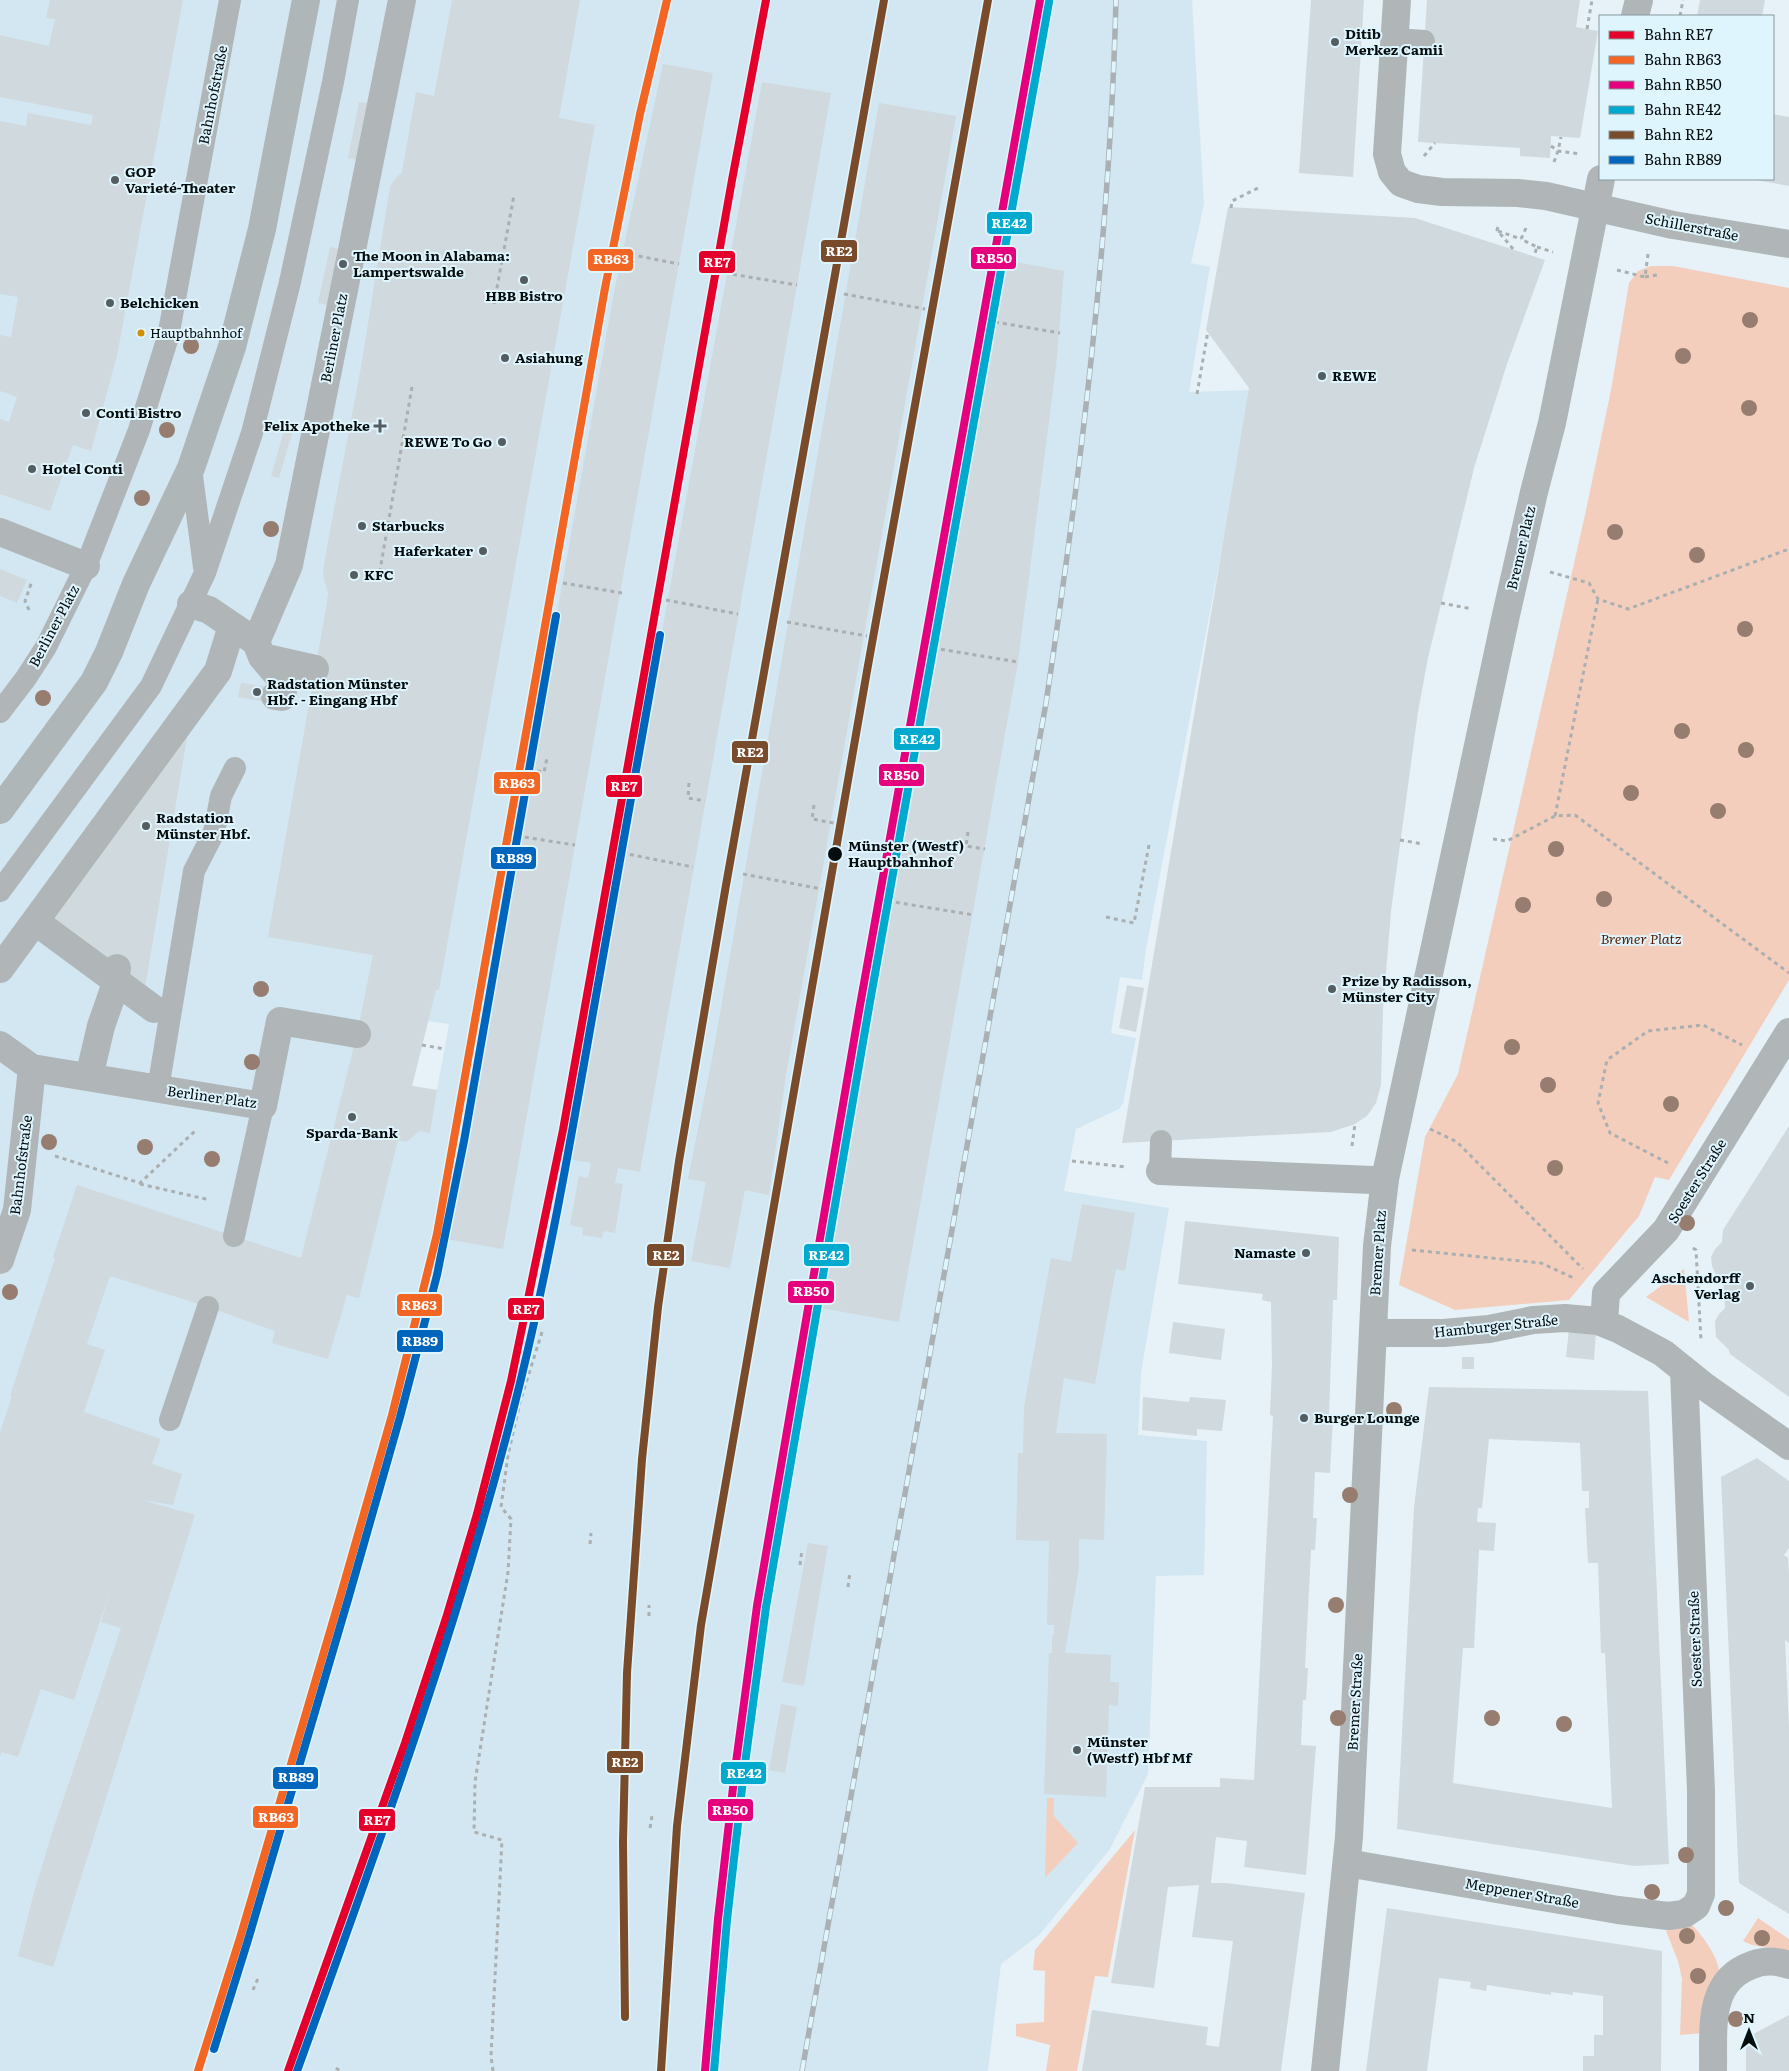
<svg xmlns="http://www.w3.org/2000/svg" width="1789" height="2071" font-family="Literata,serif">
<rect width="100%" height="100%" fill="#e6f2f7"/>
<path fill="#d2e7f1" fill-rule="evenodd" d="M0,0H1192L1204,204L1191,263L1210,267L1189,392L1252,390L1146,949L1142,980L1120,977L1111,1033L1136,1038L1123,1103L1119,1109L1076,1129L1064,1191L1169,1208L1141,1373L1138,1435L1207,1441L1204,1575L1156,1576L1148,1774L1110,1849L1039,1935L1001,1964L988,2071H0ZM428,1021L449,1024L437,1090L412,1086Z"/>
<path fill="#f4cebd" d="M1651,266H1673L1789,288V980L1669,1180L1655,1177L1639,1216L1569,1300L1455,1310L1399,1285L1425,1137L1458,1074L1585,515L1611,390L1629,283L1638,271Z
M1684,1269L1689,1322L1646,1297Z
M1047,1798H1054V1816L1078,1843L1045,1878Z
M1135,1830L1108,1977L1095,1976L1077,2071H1046L1050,2045L1016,2036V2024L1044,2022L1045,1971L1033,1970L1035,1950Z
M1758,1918L1789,1939V1951C1773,1946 1757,1949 1743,1941Z
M1689,1922C1700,1932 1719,1957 1719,1972C1719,1986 1707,2018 1703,2033L1680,2035L1682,1979L1678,1961L1666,1931Z"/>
<path fill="#d0d9de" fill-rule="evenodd" d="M50,0H183L117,356L91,451L73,445L50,511L0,494V419L9,422L17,397L0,391V335L11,337L18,297L0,294V121L26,126L28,113L91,125L93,115L0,97V35L49,46L55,19L46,18Z
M452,0H580L559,118L595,125L439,990H436L412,1086L437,1090L430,1133L420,1131L406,1142L398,1140L359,1298L347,1295L328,1359L272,1343L275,1331L208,1307L110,1276L87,1344L105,1350L84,1412L161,1439L152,1464L182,1474L173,1505L142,1500L195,1515L53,1967L18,1956L33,1896L52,1833L121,1628L101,1622L111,1588L74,1700L41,1689L18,1757L2,1752L0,1756V1433L12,1396H10L55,1258L53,1257L77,1185L301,1258L357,1034L373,955L268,937L326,608L328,593L324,579L323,571L327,547L361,367L390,187L394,180L402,172L416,92L434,96Z
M1311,0H1364L1353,177L1299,173Z
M1427,0H1580L1576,27L1598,31L1580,138L1551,136L1550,158L1520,156V148L1418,142Z
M1700,0H1765L1762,16H1697Z
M663,64L713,73L503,1249L446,1239L614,292Z
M762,82L831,93L640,1172L618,1168L615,1183L623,1184L615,1233L604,1231L602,1238L582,1235L583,1228L570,1225L579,1176L588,1178L591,1163L569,1159L594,1005Z
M359,102L368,103L357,160L348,158Z
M879,103L956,116L786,1075L769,1195L745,1190L730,1268L691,1261L706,1182L688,1179L712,1059Z
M1773,114L1789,117V186L1756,180L1773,179Z
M1228,207L1415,218L1545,260L1507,364L1474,468L1428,658L1418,712L1391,911L1383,1009L1381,1085L1376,1103L1367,1116L1355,1124L1331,1132L1122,1143L1249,388L1206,330Z
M330,247L339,249L327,305L318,303Z
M1006,260L1064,271L1056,367L1018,662L899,1322L815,1307L946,571Z
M287,420L295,423L279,478L271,476Z
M0,569L27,580L17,603L0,596Z
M241,683L276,688L274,703L238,697Z
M188,732L145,988L51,920Z
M1127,985L1144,988L1136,1032L1119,1028Z
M1789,1126V1397L1730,1354L1729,1350L1716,1337L1715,1321L1719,1314L1725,1308L1723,1281L1716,1275L1712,1266L1711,1257L1715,1249L1722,1242L1723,1230Z
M1082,1204L1135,1213L1125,1271L1116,1269L1095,1384L1064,1378L1056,1433L1107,1434L1104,1540L1079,1539V1568L1065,1653L1111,1655L1110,1682H1119L1118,1706L1109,1705L1106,1797L1044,1794L1049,1653H1052V1635H1054V1625H1047L1049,1541L1016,1540L1018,1453H1023L1024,1407L1051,1258L1071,1262Z
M1185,1221L1339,1237L1337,1300H1333L1329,1416L1333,1417L1330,1473L1315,1472L1313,1518H1317L1315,1550H1311L1305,1668H1308L1306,1700H1303L1301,1745L1316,1746L1306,1875L1244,1867L1247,1841L1216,1837L1211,1883H1226L1305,1893L1281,2071H1082L1092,2010L1208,2027L1206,2045L1219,2047L1233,1941L1192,1937L1199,1885L1168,1887L1154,1988L1111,1983L1145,1787H1220V1778L1254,1780L1273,1416L1270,1415L1272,1366L1271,1302L1262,1300L1263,1294L1178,1284Z
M1173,1322L1225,1329L1221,1360L1169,1353Z
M1569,1329L1596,1331L1594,1360L1566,1357Z
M1462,1357H1474V1369H1462Z
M1429,1387L1648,1391L1669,1864L1634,1866L1397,1829L1414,1507ZM1489,1439L1580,1443L1582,1491H1589V1508H1585L1588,1563H1598L1601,1653H1605L1612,1808L1453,1783L1463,1648H1474L1479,1550L1494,1551L1496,1523L1477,1522L1478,1508H1482Z
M1143,1397L1189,1402L1190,1397L1226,1400L1222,1431L1197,1429V1436L1142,1430Z
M1757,1458L1789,1481V1548L1784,1555L1788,1558L1789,1573V1643L1785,1640L1789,1727V1914L1739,1883L1721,1477Z
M808,1543L828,1546L804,1686L782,1682Z
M781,1704L797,1707L785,1773L769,1770Z
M1387,1908L1662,1951L1661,2071H1583V2056H1594V2035H1603V1996L1573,1992V1995L1551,1992V1995L1487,1985L1486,1991L1470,1988L1471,1982L1439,1978L1427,2071H1366Z
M1789,2015V2071H1746V2038Z"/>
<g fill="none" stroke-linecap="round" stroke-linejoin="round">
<path stroke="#aaafb1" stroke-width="3" stroke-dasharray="4 4" stroke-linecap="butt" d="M1680,16L1683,0
M1587,29L1592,0
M1551,146L1558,151L1580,154
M1424,156L1435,143
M1554,162L1558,151L1561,137
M1231,208L1232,201L1258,188
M1498,227L1497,230L1514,250
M1526,228L1521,239L1537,247L1534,256
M1498,231L1521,239
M1537,247L1553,252
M623,253L679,264
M1617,270L1645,277L1648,254
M725,273L797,285
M1645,277L1657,275
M844,294L925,309
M494,304L514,195
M995,322L1060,333
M1197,394L1208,331
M1550,572L1589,583L1598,599L1628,609L1789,549
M383,577L379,576L412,387
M563,583L622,593
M666,600L738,614
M1441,603L1472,609
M29,610L25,601L32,581
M787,622L867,636
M933,648L1018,662
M529,770L544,772L547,758
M689,783L688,798L705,801
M814,805L812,819L834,823
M1555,816L1598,599
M968,832L966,846L985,849
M517,836L575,845
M1493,839L1507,841L1555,816L1575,815L1789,973
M1400,840L1423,844
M622,853L693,867
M743,874L822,889
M888,901L974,915
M1106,917L1134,923L1149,845
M422,1045L445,1049
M1430,1129L1457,1142L1583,1269
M1352,1146L1355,1124
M55,1156L140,1183L196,1130
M1072,1161L1126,1167
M1668,1163L1610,1133L1598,1103L1607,1060L1648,1031L1703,1025L1742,1045
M140,1184L210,1200
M1693,1248L1696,1250L1701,1340
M1412,1250L1541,1263L1576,1279
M590,1544L591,1533
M800,1565L802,1550
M848,1587L850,1572
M649,1616V1605
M650,1828L652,1816
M253,1990L259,1976
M336,2068L340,2071
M493,2071L491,2056L502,1840L474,1832L475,1782L508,1572L511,1519L501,1507L508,1455L520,1402L543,1329"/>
<path stroke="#b0b6b8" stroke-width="22" d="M1396,39L1424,41
M191,468L204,567
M0,712L26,678L46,647L86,566L139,430L168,337L230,0
M0,891L151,686L205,573L252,433L290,282L333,82L348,0
M158,1089L194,871L214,832L221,796L235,768
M1160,1171L1161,1141
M234,1236L263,1106
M170,1420L208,1307"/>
<path stroke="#b0b6b8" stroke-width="28" d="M0,532L86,566
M191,604L209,610L256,642L262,657L284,683L282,697L275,696
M256,642L289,565L402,0
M262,657L315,669
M36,922L154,1009
M0,969L218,671L232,626
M89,1077L101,1026L114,989L117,968"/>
<path stroke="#b0b6b8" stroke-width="28" d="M1397,0L1387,154L1392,172L1401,183L1418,189L1442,192L1518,193L1546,196L1673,225L1789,244
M0,1045L32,1068L263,1106L280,1021L357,1034
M1160,1171L1372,1180L1385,1179
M0,1260L17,1210L32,1068
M1604,1323L1606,1293L1666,1230L1789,1032
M1374,1333H1444L1489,1329L1533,1320L1565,1318L1598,1321L1618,1329L1663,1353L1704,1386L1789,1446
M1347,1863L1618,1910L1668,1916L1684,1914L1696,1906L1701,1894V1791L1684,1371
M1713,2071C1714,2031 1706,1981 1752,1965C1764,1960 1777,1961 1789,1965"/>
<path stroke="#b0b6b8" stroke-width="28" d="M1635,16L1639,0
M1325,2071L1349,1837L1377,1246L1385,1179L1506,615L1534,492L1552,423L1601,179"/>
<path stroke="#afb6b7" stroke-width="28" d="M0,810L94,682L109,652L136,584L191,468L232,347L262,229L306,0"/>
<defs>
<path id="rail" d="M802,2071L1046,703C1081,470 1110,236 1116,0"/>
</defs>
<use href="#rail" stroke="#aab1b5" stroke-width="5.5"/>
<use href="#rail" stroke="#dff5fe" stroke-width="4" stroke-dasharray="11" stroke-linecap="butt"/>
<defs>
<path id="rail-1" d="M288,2071L405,1743L447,1615L477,1514L511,1381L563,1130L732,180L766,0"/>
<path id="rail-2" d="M198,2071L240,1938L341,1594L392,1415L437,1234L605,288L640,114L667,0"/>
<path id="rail-3" d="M705,2071L718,1919L735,1770L757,1606L859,1011L1040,0"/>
<path id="rail-4" d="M714,2071L727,1920L744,1771L766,1607L868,1013L1049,2"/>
<path id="rail-5" d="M625,2017L623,1842L627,1673L642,1459L658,1307L679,1161L726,885L884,0
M661,2071L677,1826L701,1625L867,671L988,0"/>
<path id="rail-6" d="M214,2049L248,1940L349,1596L400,1417L437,1275L464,1141L556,616
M297,2071C379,1844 462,1617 520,1383C549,1264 570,1144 591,1024C614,894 637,764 660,635"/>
</defs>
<use href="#rail-1" stroke="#dff5fe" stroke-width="11"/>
<use href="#rail-2" stroke="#dff5fe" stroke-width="11"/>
<use href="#rail-3" stroke="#dff5fe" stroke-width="11"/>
<use href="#rail-4" stroke="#dff5fe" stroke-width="11"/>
<use href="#rail-5" stroke="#dff5fe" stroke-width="11"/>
<use href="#rail-6" stroke="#dff5fe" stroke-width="11"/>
<use href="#rail-1" stroke="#e4002b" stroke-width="8"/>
<use href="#rail-2" stroke="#f26522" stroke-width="8"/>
<use href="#rail-3" stroke="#e5007d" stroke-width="8"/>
<use href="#rail-4" stroke="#00a9ce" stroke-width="8"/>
<use href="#rail-5" stroke="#7a4b2a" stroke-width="8"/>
<use href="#rail-6" stroke="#0065bd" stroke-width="8"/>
</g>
<g fill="#967d70">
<circle cx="1750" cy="320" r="8"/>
<circle cx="191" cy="346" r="8"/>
<circle cx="1683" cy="356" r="8"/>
<circle cx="1749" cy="408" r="8"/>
<circle cx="167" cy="430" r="8"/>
<circle cx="142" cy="498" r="8"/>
<circle cx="271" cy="529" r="8"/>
<circle cx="1615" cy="532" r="8"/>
<circle cx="1697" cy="555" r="8"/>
<circle cx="1745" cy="629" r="8"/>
<circle cx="43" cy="698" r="8"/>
<circle cx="1682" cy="731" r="8"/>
<circle cx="1746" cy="750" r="8"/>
<circle cx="1631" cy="793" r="8"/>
<circle cx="1718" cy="811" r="8"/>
<circle cx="1556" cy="849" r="8"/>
<circle cx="1604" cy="899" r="8"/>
<circle cx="1523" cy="905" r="8"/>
<circle cx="261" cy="989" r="8"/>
<circle cx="1512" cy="1047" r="8"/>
<circle cx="252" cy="1062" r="8"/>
<circle cx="1548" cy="1085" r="8"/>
<circle cx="1671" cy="1104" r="8"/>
<circle cx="49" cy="1142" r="8"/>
<circle cx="145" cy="1147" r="8"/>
<circle cx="212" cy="1159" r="8"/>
<circle cx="1555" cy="1168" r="8"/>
<circle cx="1687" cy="1223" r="8"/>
<circle cx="10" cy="1292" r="8"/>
<circle cx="1394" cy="1410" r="8"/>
<circle cx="1350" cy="1495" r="8"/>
<circle cx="1336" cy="1605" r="8"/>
<circle cx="1338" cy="1718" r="8"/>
<circle cx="1492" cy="1718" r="8"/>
<circle cx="1564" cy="1724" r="8"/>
<circle cx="1686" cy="1855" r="8"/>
<circle cx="1652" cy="1892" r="8"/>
<circle cx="1726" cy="1908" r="8"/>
<circle cx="1687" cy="1936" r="8"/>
<circle cx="1762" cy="1938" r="8"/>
<circle cx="1698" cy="1976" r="8"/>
<circle cx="1736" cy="2019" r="8"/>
</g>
<g fill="#545d60" stroke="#dff5fe" stroke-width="2">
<circle cx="1335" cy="42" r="5"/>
<circle cx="115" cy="180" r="5"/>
<circle cx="343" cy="264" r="5"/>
<circle cx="524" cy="280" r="5"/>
<circle cx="110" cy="303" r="5"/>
<circle cx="505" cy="358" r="5"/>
<circle cx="1322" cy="376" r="5"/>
<circle cx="86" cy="413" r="5"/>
<path d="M377.5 418.5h5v5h5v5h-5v5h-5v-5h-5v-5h5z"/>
<circle cx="502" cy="442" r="5"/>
<circle cx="32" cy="469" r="5"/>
<circle cx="362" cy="526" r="5"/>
<circle cx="483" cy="551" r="5"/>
<circle cx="354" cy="575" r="5"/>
<circle cx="257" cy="692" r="5"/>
<circle cx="146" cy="826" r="5"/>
<circle cx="1332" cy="989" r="5"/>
<circle cx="352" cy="1117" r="5"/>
<circle cx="1306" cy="1253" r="5"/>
<circle cx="1750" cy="1286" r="5"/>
<circle cx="1304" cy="1418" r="5"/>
<circle cx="1077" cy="1750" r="5"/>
</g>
<circle fill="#d38f02" stroke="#dff5fe" stroke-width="2" cx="141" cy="333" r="4.5"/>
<circle fill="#060d0f" stroke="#dff5fe" stroke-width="2" cx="835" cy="854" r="8"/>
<g text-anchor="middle" stroke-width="4" stroke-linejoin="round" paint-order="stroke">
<g font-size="13" fill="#060d0f" stroke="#dff5fe" text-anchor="start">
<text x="150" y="338">Hauptbahnhof</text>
</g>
<g font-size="14" font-weight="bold" fill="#060d0f" stroke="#dff5fe" text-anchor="start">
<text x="1345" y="39">Ditib<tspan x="1345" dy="16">Merkez Camii</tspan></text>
<text x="125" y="177">GOP<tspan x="125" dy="16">Varieté-Theater</tspan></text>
<text x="353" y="261">The Moon in Alabama:<tspan x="353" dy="16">Lampertswalde</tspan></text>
<text x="524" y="301" text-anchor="middle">HBB Bistro</text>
<text x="120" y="308">Belchicken</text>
<text x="515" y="363">Asiahung</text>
<text x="1332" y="381">REWE</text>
<text x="96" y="418">Conti Bistro</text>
<text x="370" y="431" text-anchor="end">Felix Apotheke</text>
<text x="492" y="447" text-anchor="end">REWE To Go</text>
<text x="42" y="474">Hotel Conti</text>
<text x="372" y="531">Starbucks</text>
<text x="473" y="556" text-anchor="end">Haferkater</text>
<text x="364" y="580">KFC</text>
<text x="267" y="689">Radstation Münster<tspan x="267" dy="16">Hbf. - Eingang Hbf</tspan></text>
<text x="156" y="823">Radstation<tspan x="156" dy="16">Münster Hbf.</tspan></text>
<text x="1342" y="986">Prize by Radisson,<tspan x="1342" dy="16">Münster City</tspan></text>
<text x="352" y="1138" text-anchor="middle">Sparda-Bank</text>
<text x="1296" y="1258" text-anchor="end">Namaste</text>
<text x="1740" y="1283" text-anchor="end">Aschendorff<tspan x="1740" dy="16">Verlag</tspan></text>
<text x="1314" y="1423">Burger Lounge</text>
<text x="1087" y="1747">Münster<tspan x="1087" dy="16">(Westf) Hbf Mf</tspan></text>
</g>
<g font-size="14" fill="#060d0f" stroke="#dff5fe">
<text transform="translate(213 95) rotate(-79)" y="5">Bahnhofstraße</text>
<text transform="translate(1692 227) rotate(11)" y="5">Schillerstraße</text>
<text transform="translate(334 338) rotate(-79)" y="5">Berliner Platz</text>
<text transform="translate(1521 548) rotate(-77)" y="5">Bremer Platz</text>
<text transform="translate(54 626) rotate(-62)" y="5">Berliner Platz</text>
<text transform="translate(212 1097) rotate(8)" y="5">Berliner Platz</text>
<text transform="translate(21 1165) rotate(-83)" y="5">Bahnhofstraße</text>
<text transform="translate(1697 1181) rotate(-58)" y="5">Soester Straße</text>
<text transform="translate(1378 1253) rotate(-86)" y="5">Bremer Platz</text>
<text transform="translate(1496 1326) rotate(-6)" y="5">Hamburger Straße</text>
<text transform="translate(1695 1639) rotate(-92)" y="5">Soester Straße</text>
<text transform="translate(1355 1702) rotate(-87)" y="5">Bremer Straße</text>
<text transform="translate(1522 1893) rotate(10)" y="5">Meppener Straße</text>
</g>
<g font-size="14" font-weight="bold" fill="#060d0f" stroke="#dff5fe" text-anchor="start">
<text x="848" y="851">Münster (Westf)<tspan x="848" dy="16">Hauptbahnhof</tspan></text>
</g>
<g font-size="14" font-style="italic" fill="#551e02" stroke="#dff5fe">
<text x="1641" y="944">Bremer Platz</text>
</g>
</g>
<g stroke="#dff5fe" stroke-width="2">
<rect x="986" y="211" width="47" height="24" rx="5" fill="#00a9ce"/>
<rect x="820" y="239" width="38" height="24" rx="5" fill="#7a4b2a"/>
<rect x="970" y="246" width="47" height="24" rx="5" fill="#e5007d"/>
<rect x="587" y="248" width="47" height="24" rx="5" fill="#f26522"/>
<rect x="698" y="250" width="38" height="24" rx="5" fill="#e4002b"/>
<rect x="893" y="727" width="48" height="24" rx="5" fill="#00a9ce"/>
<rect x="731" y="740" width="38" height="24" rx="5" fill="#7a4b2a"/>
<rect x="878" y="763" width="47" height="24" rx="5" fill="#e5007d"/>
<rect x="493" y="771" width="48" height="24" rx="5" fill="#f26522"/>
<rect x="605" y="774" width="38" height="24" rx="5" fill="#e4002b"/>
<rect x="490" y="846" width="47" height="24" rx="5" fill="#0065bd"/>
<rect x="646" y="1243" width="39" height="24" rx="5" fill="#7a4b2a"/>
<rect x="803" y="1243" width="47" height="24" rx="5" fill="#00a9ce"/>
<rect x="787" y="1280" width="48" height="24" rx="5" fill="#e5007d"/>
<rect x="396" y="1293" width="47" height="24" rx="5" fill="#f26522"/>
<rect x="507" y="1297" width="38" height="24" rx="5" fill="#e4002b"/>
<rect x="396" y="1329" width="48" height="24" rx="5" fill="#0065bd"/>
<rect x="606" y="1750" width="38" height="24" rx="5" fill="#7a4b2a"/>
<rect x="720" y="1761" width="47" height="24" rx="5" fill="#00a9ce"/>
<rect x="272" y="1766" width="47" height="24" rx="5" fill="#0065bd"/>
<rect x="707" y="1798" width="47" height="24" rx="5" fill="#e5007d"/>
<rect x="252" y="1805" width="47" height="24" rx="5" fill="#f26522"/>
<rect x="358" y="1808" width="38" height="24" rx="5" fill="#e4002b"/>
</g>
<g font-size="14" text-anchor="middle" font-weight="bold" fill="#fff">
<text x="1009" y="228">RE42</text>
<text x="839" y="256">RE2</text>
<text x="994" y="263">RB50</text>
<text x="611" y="264">RB63</text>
<text x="717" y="267">RE7</text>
<text x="917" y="744">RE42</text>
<text x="750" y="757">RE2</text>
<text x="901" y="780">RB50</text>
<text x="517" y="788">RB63</text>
<text x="624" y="791">RE7</text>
<text x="514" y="863">RB89</text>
<text x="666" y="1260">RE2</text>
<text x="826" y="1260">RE42</text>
<text x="811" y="1296">RB50</text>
<text x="419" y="1310">RB63</text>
<text x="526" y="1314">RE7</text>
<text x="420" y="1346">RB89</text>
<text x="625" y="1767">RE2</text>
<text x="744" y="1778">RE42</text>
<text x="296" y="1782">RB89</text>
<text x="730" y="1815">RB50</text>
<text x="276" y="1822">RB63</text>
<text x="377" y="1825">RE7</text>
</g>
<rect x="1599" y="15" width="175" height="165" fill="#dff5fe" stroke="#88989e"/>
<rect x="1609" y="31" width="25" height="8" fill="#e4002b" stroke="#88989e"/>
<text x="1644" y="40" font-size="15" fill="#060d0f">Bahn RE7</text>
<rect x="1609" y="56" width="25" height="8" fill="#f26522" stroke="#88989e"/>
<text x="1644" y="65" font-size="15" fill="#060d0f">Bahn RB63</text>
<rect x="1609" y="81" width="25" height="8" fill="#e5007d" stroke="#88989e"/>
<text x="1644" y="90" font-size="15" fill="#060d0f">Bahn RB50</text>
<rect x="1609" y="106" width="25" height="8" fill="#00a9ce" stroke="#88989e"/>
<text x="1644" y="115" font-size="15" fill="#060d0f">Bahn RE42</text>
<rect x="1609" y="131" width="25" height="8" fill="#7a4b2a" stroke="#88989e"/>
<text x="1644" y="140" font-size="15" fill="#060d0f">Bahn RE2</text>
<rect x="1609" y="156" width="25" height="8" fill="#0065bd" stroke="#88989e"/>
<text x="1644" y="165" font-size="15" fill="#060d0f">Bahn RB89</text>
<g transform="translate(1749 2031)" stroke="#dff5fe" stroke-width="4" paint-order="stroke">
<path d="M0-4L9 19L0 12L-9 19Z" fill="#060d0f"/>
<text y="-8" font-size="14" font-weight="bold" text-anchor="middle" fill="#060d0f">N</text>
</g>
</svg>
